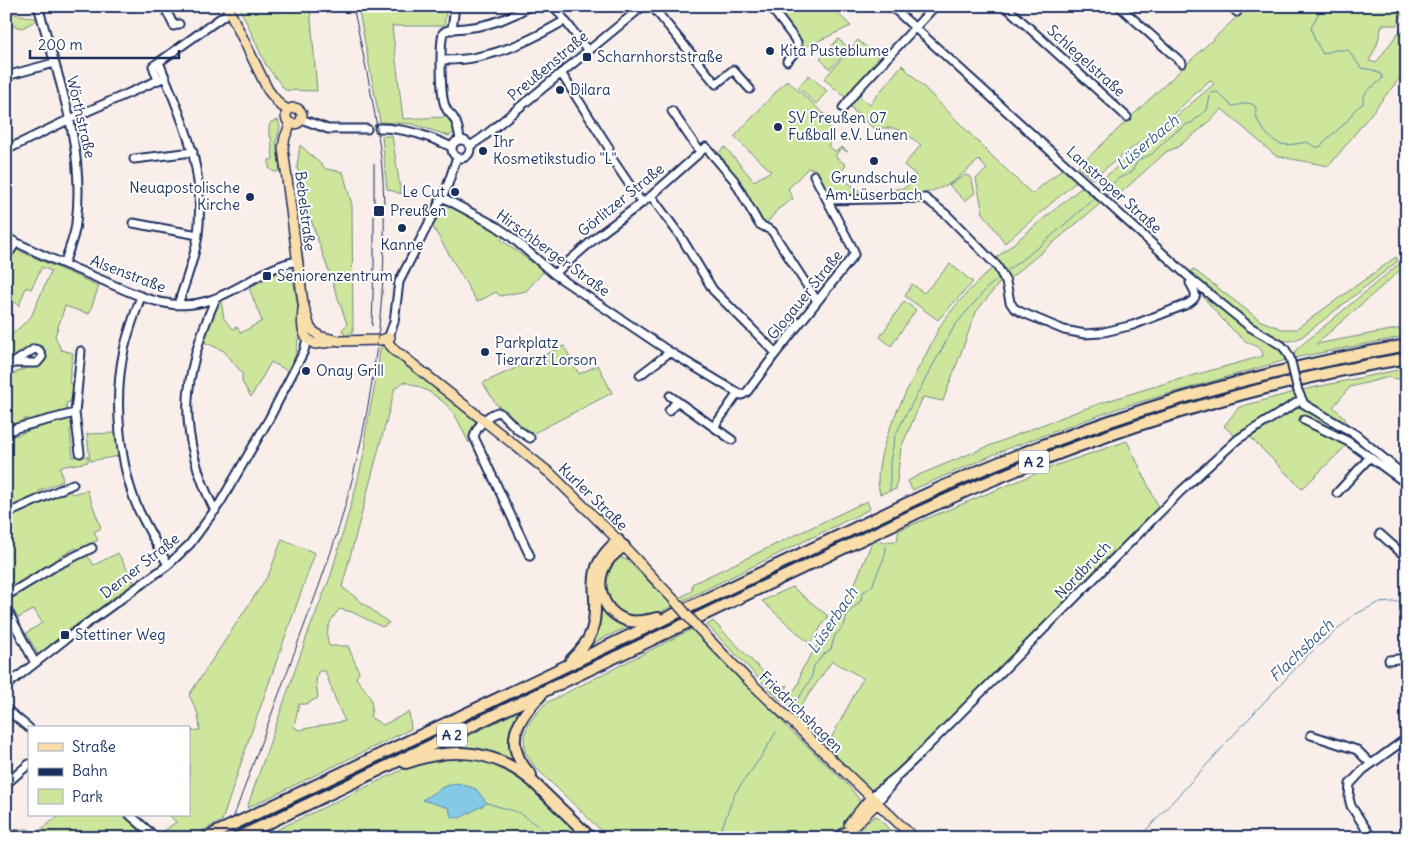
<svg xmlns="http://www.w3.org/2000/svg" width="1413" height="844" font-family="Delius,sans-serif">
<rect width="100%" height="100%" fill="#f9eeea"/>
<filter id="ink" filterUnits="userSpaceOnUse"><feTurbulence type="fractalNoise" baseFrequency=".02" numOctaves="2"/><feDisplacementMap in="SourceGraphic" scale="10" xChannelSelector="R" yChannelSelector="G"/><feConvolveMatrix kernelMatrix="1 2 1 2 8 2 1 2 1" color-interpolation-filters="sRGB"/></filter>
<g filter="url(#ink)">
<path fill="#cde69c" stroke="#748a7d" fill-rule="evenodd" d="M239,6H310L317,91L285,90L266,65Z
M358,6H447L444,26H392L403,119L444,117L446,115L453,123L455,132L449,136L413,124L380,122Z
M774,6H830L851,26L805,47Z
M1243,6H1407L1397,25H1382L1377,45L1369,61L1376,63L1398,33L1407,30V69L1329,166L1276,156L1222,109L1203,127L1178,147L1166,152L1114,199L1098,183L1214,84L1210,80L1158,128L1092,179L1078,167L1244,10Z
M6,12L39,19L22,28L6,24Z
M838,39L849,48L830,69L820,59Z
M858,40L879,58L845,97L824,79Z
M902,65L992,156L1032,194L1062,169L1073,172L1076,182L1005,243L983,213L976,179L987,169L979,160C970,167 962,176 952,182C915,204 870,197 828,197L814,169L808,168L788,189L793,199L778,209L767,223L758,219L734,173L718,153L725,147L754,181L771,171L734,137L787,80L824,114L822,117L832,118L835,120L828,129L832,132L830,135L833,138L828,146L835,151L838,150L842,147L848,152L841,148L835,156L846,165L839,176L862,193L905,188L916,175L904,165L921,145L904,132L893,128H873L853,110L850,104L858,96L870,104Z
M809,75L827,91L816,104L798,87Z
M278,120L280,127L276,142L280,171L274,172L269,168V160L273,159L271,136H269V126L271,122Z
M382,136H392L401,194L387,189Z
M300,145L326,169L343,172L352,205L353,332L346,336L342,330L347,324L312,223L297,167Z
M966,175L971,177L975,193L965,201L949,185Z
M1082,187L1100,204L1008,280L996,258Z
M445,202L499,232L504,235L501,240L544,271L526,291L500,296L496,292L477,302L433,227Z
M17,250L99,286L89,314L65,306L55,336L61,350L73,353L69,383L74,385L72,398L70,402L66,403L67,410L28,421L27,418L17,423V426L6,429V377L44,360L41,347H30L15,362L6,366V340L31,317L51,271L42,267L31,289L26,287L19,306L9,296L6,298V261Z
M1396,257L1398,261L1303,336C1299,338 1294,341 1288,341C1262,341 1210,290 1189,272L1193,269L1261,321L1282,329H1296Z
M1400,263L1404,267L1316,344L1407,327V336L1294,358V353L1298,348Z
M950,264L973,282L938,320L905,296L912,284L924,293Z
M994,267L1001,281L976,312L943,401L923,397L901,448L896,489L880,494C869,456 908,388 926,354C932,343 937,330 944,320C959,301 975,283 994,267Z
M282,270L292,274C296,295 302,320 298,341C297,352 293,362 290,372L271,362L251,397L242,382V373L224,351L202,341L216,301L221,300L224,319L233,329L237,327L241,333L262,321L249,288Z
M1198,287C1211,299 1223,311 1237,322C1252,334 1279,343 1286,360L1119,408L1009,448L912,490L908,481L921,474C974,452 1027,430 1081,410C1141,389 1202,373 1263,356C1263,347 1254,346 1247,342C1227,327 1212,307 1196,288Z
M904,301L916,310L891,346L880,337Z
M384,346L476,422L470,433L469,443C464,434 460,423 454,414C443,398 422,386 404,382L395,388L342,587L389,623L382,627L352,612L340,609C330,619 324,632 329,646H348L359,672L356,678C366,692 376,698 370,717L383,725L409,712L411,729L247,808L308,633L331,575L356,487L366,445L365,435L378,369L380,348ZM320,671H325L338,706L345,721L299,730L294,727L299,704H306L318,698L316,681L318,672Z
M564,346L579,374L598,365L612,393L530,435L517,426L505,411L496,404L483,383Z
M1407,368V377L1396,379L1389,377L1350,387L1333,407L1344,417L1348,426L1306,401L1302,390Z
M1298,391L1301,400L1357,435L1302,489L1247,434L1238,439L1224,426L1239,407Z
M74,418L76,429L70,430L73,457L88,456V462L60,467L63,481L39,491L40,494L6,509V439L36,428Z
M116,433L119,456L90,461L87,434Z
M1127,441L1160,510L914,756L873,792L826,748L863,678L832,661L796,713L786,702L799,683L801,671L853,588L872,542L897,541L899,530L1057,465Z
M69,490L72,494L87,490L101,528L94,532L98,540L78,550L76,548L59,557L61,560L6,592V518Z
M867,501L870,509L682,601L679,598L692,591V584Z
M282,539L315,553L249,739L222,821L187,838H151L160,834L176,822L169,815H189V731L200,730L198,714L189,695L269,574Z
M118,553L136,585L39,656L26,633L42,623L34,609L18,618L7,599L86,554L94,565Z
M616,556L627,560L673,606C664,610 654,616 644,618C620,623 598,595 605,573C607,567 612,561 616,556Z
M792,587L828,616L810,644L762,601Z
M598,590L630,626L601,639L586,648Z
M713,621L779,688L788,685L780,700L707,625Z
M692,629L769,706L786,726L847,784L859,799C859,816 840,830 827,838H609L535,767L525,752L524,738L526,730L531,720L546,703Z
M523,709L516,724L521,768L436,751L466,737Z
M465,757C482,760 498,764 513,772C539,787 563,817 584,838H260L410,766L434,759Z
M60,815H123L144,835L142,838H6V830L28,829L35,834Z
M875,816H877L897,838H850Z"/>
<path fill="#84c9e5" stroke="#5a8baf" d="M458,783L476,789L487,803C486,804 462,817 460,818C459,818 451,817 451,817L449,808L422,800L443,787Z"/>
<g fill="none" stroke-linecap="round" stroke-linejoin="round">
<path stroke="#5a8baf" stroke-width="1" d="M1100,194L1119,178L1131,173L1138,160L1152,154L1171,135L1187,124L1191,123L1207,110L1211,93L1217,92L1232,106C1241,106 1248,99 1256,107C1255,116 1257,121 1263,129C1277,148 1285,146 1307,142L1315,147H1320C1327,137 1338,131 1347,121C1353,114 1352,110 1363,104C1362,90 1373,88 1382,79V75L1373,70L1361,68L1348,50H1335L1323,54L1315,40L1311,28L1322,6
M1004,273L1040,246L1097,196
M890,491V462L895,436L904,418L955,325L988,287L999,278
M793,707L811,679L814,666L822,656L831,649L835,635L844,626L847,614L861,601L862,593L873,585C876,571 886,561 886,546
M1227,742L1308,655L1354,615L1378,603L1407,601
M487,803L520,813L554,838
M718,838L735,793L761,757L776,732
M1139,838L1224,746"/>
<defs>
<path id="minor" d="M38,6C58,77 86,149 76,223C75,237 68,251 64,264
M164,6L174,26L179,24
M554,6L588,51
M652,6L716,84L733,70L750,89
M770,6L797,42V50L787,61
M891,6L1191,279L1250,327L1281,345L1285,349L1290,358
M1005,6L1127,117
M1119,6L1182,63
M1231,6L1237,12
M452,30L455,6
M442,60C453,60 466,60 477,57C509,51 536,37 564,21
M159,62L229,12
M561,73L609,148L608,153L642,203
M6,76L54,63
M158,80L153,66L159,62C183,124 206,165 198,235C195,258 185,282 178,305
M843,108L858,89L935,6
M672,111L700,152
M301,119L328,129H367
M379,128C406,128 428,136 452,147
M452 149a9 9 0 1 1 18 0a9 9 0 1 1-18 0Z
M460,140C459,132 458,124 453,117C451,114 447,112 446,108C440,98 440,45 443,33C448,28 458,29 465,28C488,26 510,18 530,6
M470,146L482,138L643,6
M6,150L70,119L163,78
M134,159L193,152
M651,196L681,237L713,290L776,353
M442,197L496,226L509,235L554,274L670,352L738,393
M827,200L925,198L947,215L997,266L1006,282L1010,302L1014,308L1021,312L1064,330L1085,334L1100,333L1133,325L1185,305C1199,298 1197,295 1190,283L1191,279
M133,223L198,235
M6,237C35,253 67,265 97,278C119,287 142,299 165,303C179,306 194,305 207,301C239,292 265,266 298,261
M6,257L16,243
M554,274L599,235L651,196L706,147L734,180L759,224L772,231L817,301
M141,296C135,314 128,332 124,350C113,399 119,466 139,511C148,529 158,547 168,565
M389,336L394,322L399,282L447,187L457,157
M6,368L34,349C40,350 41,352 42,357L37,363H16
M640,375L670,352
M1298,391L1304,404L1355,434L1407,478
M738,393L742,395L747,392L776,353L854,255V251L814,175
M670,396L732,440
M669,411L677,401
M1304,420L1349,442L1407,484
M714,427L738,393
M6,433L16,428L75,413
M80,453L75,413L81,351
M1337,493L1370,457
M215,511C176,432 181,377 216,298
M6,514L73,484
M1380,534L1407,558
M530,556L474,437C477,426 487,415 498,412L503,415L518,430L530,438
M6,596L57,565L92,548
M6,608L35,663
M1389,660L1407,658
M6,686L67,638L168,565L190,544L220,503L269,419L304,351L307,339
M6,709L29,728
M1311,735L1357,750L1371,764
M6,784L29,764
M871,797L898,775L917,757L1180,492L1238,439L1301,400
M877,803L895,780
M130,815L152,834
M1372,838L1351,806L1349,798L1350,784L1363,770L1407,738"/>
<path id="major" d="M227,6L268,90L280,105L288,110
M286 116a8 8 0 1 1 16 0a8 8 0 1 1-16 0Z
M291,123L285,137L283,148L303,303L310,328L319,336L339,341L381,340L390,337
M303,309C302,322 300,338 315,344L331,342
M385,339L396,352L400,354L551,474L618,540L675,601
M699,629L747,679L914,838
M849,824L871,797
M836,838L851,829L877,803"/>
<path id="highway" d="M624,546C618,551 611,556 607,562C594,582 601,609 623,619C634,624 647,620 658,618
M571,660C592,640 596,627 595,598C594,588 594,577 597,567C601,556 610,548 618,540
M406,763C452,746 494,749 532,781L591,838
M531,775C502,745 516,720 541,695
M247,818L916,499C1072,426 1237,375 1407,345
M206,838L215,833
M237,838L917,513C1073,441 1237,387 1407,358"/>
</defs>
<use href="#minor" stroke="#1b2f5e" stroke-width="11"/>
<use href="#major" stroke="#1b2f5e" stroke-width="12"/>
<use href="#highway" stroke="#1b2f5e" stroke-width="14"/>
<use href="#minor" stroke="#fff" stroke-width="7"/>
<use href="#major" stroke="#f9ddab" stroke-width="9"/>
<use href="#highway" stroke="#f9ddab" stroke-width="10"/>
<path stroke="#1b2f5e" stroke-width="1" d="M372,326L374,265V164
M226,838C248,777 271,716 293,656C310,610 328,564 342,517C373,410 389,292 383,180C379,122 365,64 353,6"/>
<defs>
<path id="minor-bridge" d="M1290,358L1298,391"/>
<path id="major-bridge" d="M675,601L699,629"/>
<path id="highway-bridge" d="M215,833L247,818"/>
</defs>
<use href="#minor-bridge" stroke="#1b2f5e" stroke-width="11" stroke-linecap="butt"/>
<use href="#major-bridge" stroke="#1b2f5e" stroke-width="12" stroke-linecap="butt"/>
<use href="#highway-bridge" stroke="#1b2f5e" stroke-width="14" stroke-linecap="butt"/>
<use href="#minor-bridge" stroke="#fff" stroke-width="7"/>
<use href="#major-bridge" stroke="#f9ddab" stroke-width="9"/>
<use href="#highway-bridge" stroke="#f9ddab" stroke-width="10"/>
</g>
</g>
<g fill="#1b2f5e" stroke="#fff" stroke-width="2">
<circle cx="770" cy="51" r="5"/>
<rect x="582" y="52" width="10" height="10" rx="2.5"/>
<circle cx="560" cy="90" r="5"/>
<circle cx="778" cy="127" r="5"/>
<circle cx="483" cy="151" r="5"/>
<circle cx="874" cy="161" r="5"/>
<circle cx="455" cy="192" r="5"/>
<circle cx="250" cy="197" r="5"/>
<rect x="373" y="205" width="12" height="12" rx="2.5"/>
<circle cx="402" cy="228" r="5"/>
<rect x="262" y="271" width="10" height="10" rx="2.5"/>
<circle cx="485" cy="352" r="5"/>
<circle cx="306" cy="371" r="5"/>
<rect x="60" y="630" width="10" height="10" rx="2.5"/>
</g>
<g text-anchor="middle" stroke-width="4" stroke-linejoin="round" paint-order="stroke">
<g fill="#fff" stroke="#5f6d8e" stroke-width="1">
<rect x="1019" y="450.5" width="30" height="23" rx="4"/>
<rect x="437" y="723.5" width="30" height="23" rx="4"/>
</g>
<g font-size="14" font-weight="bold" fill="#1b2f5e">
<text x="1034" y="467">A 2</text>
<text x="452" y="740">A 2</text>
</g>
<g font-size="15" fill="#1b2f5e" stroke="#fff" text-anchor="start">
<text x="780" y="56">Kita Pusteblume</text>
<text x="597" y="62">Scharnhorststraße</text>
<text x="570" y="95">Dilara</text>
<text x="788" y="123">SV Preußen 07<tspan x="788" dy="17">Fußball e.V. Lünen</tspan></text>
<text x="493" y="147">Ihr<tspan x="493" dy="17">Kosmetikstudio "L"</tspan></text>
<text x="874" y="183" text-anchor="middle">Grundschule<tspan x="874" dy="17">Am Lüserbach</tspan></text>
<text x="240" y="193" text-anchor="end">Neuapostolische<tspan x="240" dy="17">Kirche</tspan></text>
<text x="445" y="197" text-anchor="end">Le Cut</text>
<text x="390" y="216">Preußen</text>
<text x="402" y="250" text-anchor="middle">Kanne</text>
<text x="277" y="281">Seniorenzentrum</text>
<text x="495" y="348">Parkplatz<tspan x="495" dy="17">Tierarzt Lorson</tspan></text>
<text x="316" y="376">Onay Grill</text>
<text x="75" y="640">Stettiner Weg</text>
</g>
<g font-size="15" fill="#1b2f5e" stroke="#fff">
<text transform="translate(1086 61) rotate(42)" y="5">Schlegelstraße</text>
<text transform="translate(548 66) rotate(-40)" y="5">Preußenstraße</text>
<text transform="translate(81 117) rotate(77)" y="5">Wörthstraße</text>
<text transform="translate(1114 190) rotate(42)" y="5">Lanstroper Straße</text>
<text transform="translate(621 200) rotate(-39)" y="5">Görlitzer Straße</text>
<text transform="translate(305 211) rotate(83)" y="5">Bebelstraße</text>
<text transform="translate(553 253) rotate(36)" y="5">Hirschberger Straße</text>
<text transform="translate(128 274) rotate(21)" y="5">Alsenstraße</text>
<text transform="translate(805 295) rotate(-51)" y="5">Glogauer Straße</text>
<text transform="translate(593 497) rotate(44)" y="5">Kurler Straße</text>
<text transform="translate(140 566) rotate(-38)" y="5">Derner Straße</text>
<text transform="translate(1083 570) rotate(-46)" y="5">Nordbruch</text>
<text transform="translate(801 712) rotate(44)" y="5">Friedrichshagen</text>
</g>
<g font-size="16" font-style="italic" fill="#3a5d86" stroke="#fff">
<text transform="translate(1147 142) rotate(-40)" y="6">Lüserbach</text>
<text transform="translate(832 620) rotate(-56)" y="6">Lüserbach</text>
<text transform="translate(1301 650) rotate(-44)" y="6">Flachsbach</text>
</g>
</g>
<rect width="1413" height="844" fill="none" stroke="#fff" stroke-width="25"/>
<rect x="12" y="12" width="1388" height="819" fill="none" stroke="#1b2f5e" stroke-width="2" filter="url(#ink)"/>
<rect x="28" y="726" width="162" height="90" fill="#ffffff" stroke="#a4acbf"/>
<rect x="38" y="743" width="25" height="8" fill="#f9ddab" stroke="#a4acbf"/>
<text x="72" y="752" font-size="15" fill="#1b2f5e">Straße</text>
<rect x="38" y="768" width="25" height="8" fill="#1b2f5e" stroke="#a4acbf"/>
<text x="72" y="776" font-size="15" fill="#1b2f5e">Bahn</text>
<rect x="38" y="789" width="25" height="15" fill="#cde69c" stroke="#a4acbf"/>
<text x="72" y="802" font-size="15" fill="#1b2f5e">Park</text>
<path d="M30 50v8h149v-8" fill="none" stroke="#1b2f5e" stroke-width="2.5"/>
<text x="38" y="50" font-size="15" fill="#1b2f5e" stroke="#ffffff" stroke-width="4" paint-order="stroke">200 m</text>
</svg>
